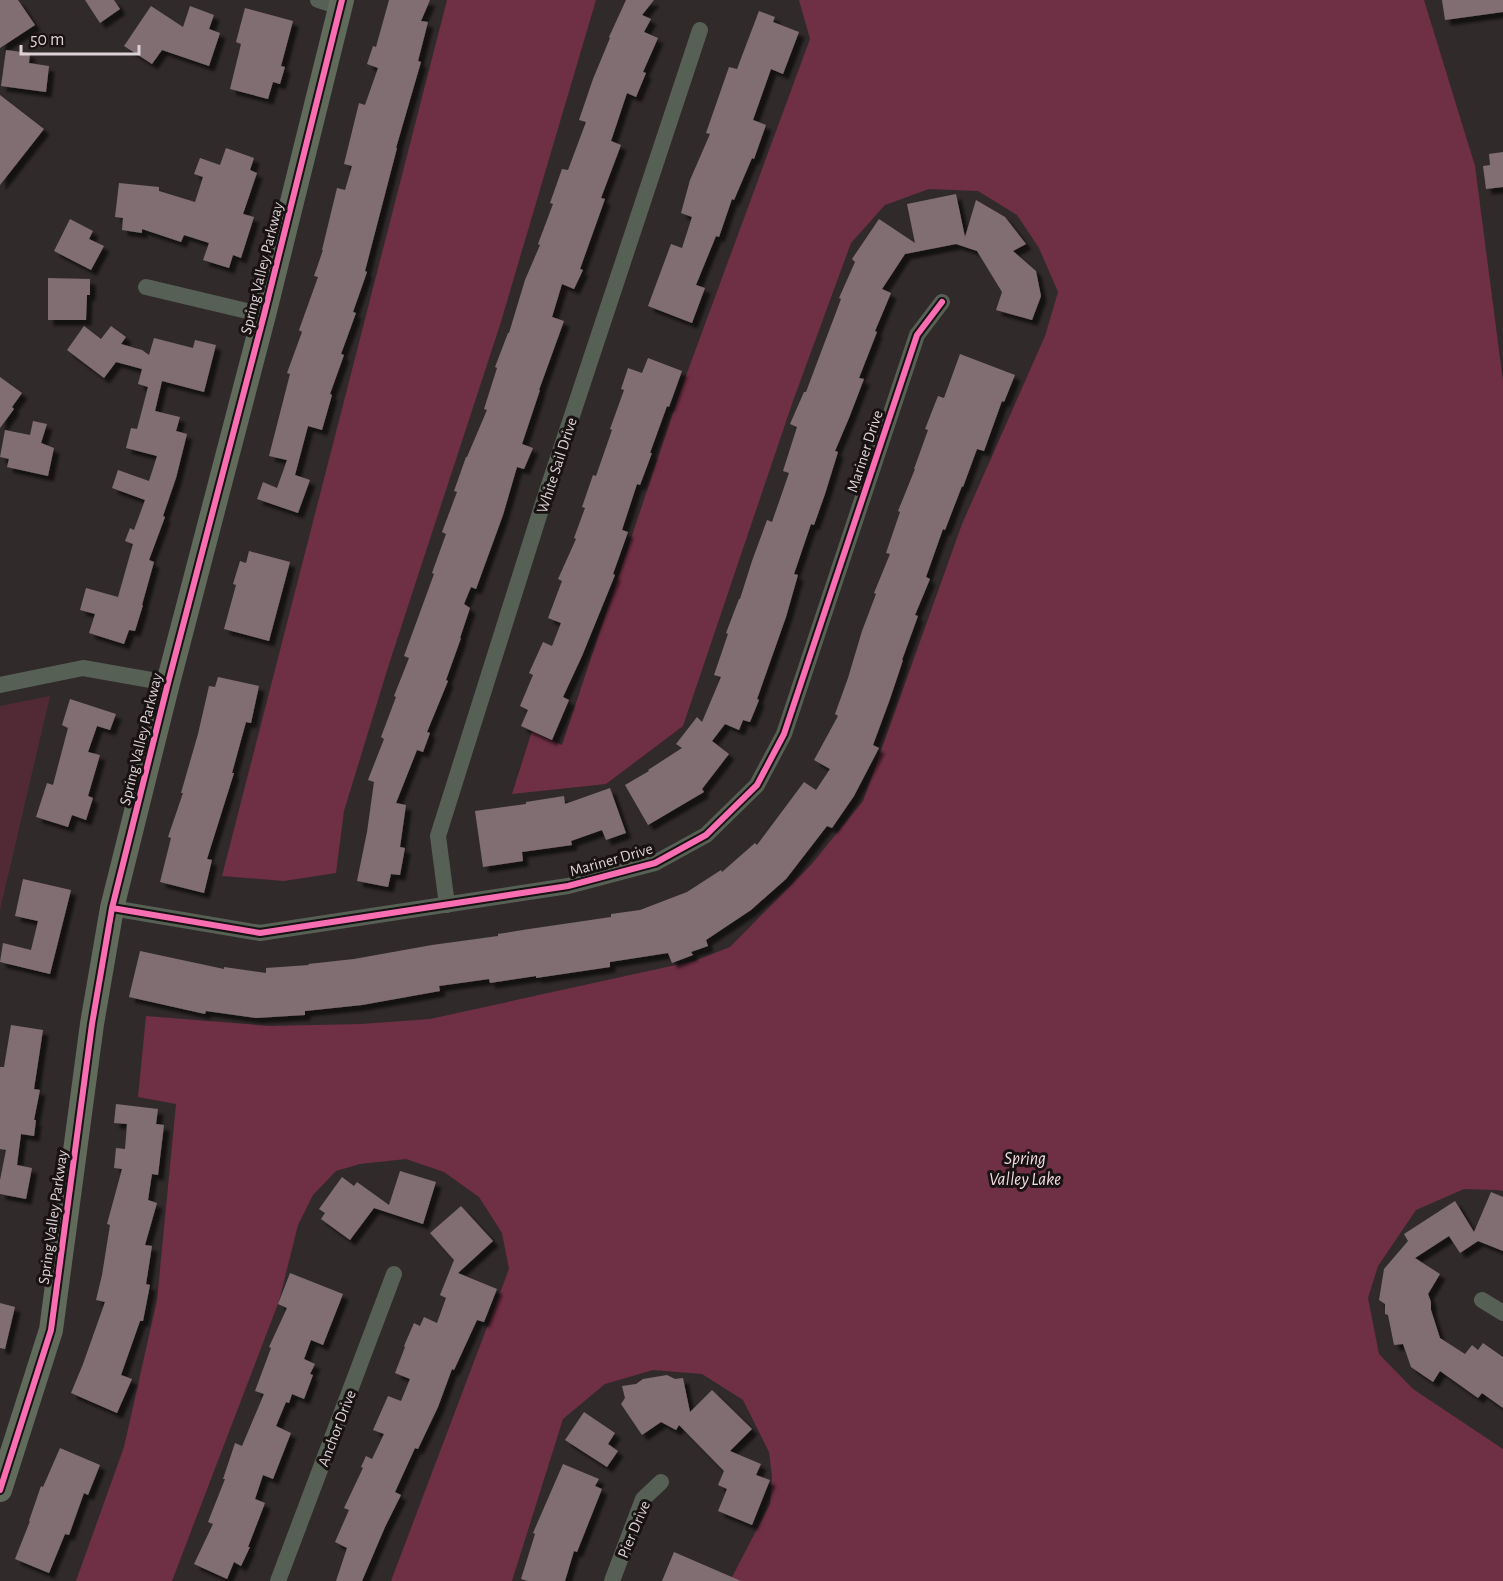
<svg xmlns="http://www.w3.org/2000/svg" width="1503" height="1581" font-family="'Alegreya Sans',sans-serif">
<defs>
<filter id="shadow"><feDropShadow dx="5.5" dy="5.5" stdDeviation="1.5" flood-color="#0009"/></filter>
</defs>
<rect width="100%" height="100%" fill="#312a2b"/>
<path fill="#512a36" d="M50,696L0,910V706Z"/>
<path fill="#6f2f45" d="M447,0H596L500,325L389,664L344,811L336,873L284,881L222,876Z
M799,0H1424L1475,166L1503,381V1191L1496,1190L1464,1189L1416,1210L1378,1266L1368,1298L1379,1354L1413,1389L1503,1449V1581H730L770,1504L772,1477L769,1452L743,1400L702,1374L653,1370L605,1384L563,1419L512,1581H391L509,1269L502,1233L479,1197L444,1172L406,1159L360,1164L336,1171L313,1195L298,1225L279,1301L172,1581H76L124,1447L157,1300L176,1104L138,1097L146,1016L270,1026L361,1024L430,1019L694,961L730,947L811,865L863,801L962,524L1045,336L1058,292L1039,248L1017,215L978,191L929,189L885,205L851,243L793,401L683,726L606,784L512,794L532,731L562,745L680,392L810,39Z"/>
<path fill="#806e73" filter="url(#shadow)" d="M0,0H18L35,25L0,48Z
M85,0H114L120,9L100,23Z
M389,0H430L421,21L428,22L418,61L421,62L396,148H397L365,271L367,272L353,312L356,313L341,354L344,355L330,394L332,395L322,430L308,426L295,475L310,480L298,513L257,499L263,482L277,488L287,460L269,456L290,374L287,373L302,332L299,330L318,277L314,276L323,250H322L337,188L345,190L352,166L344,164L359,103L365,105L378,68L367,64L373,46L376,47Z
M626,0H654L642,15L651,19L644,32L658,38L643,72L646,73L636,97L627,93L611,141L621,145L601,198L605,199L580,269L583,270L574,289L562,284L552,317L564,321L539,390H540L522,444L533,448L524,469L517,467L503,515L476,589L471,587L464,604L470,608L460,638H461L446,680L448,681L427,732L430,733L423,752L417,750L396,803L406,805L400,847L405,848L400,875L391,874L388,887L357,881L367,832L374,782L368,780L384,739L381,737L396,697L394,696L409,658L404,656L434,574L432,573L446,534L442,532L457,492L454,491L466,457H467L487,410L484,409L497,368L495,367L508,333H509L525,280L540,245L538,244L553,204L550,203L562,169L568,170L586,122L579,120L593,79L610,38L609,37Z
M1442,0H1503V12L1445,20Z
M151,6L183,27L190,6L214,15L209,29L220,33L209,66L162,50L152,64L124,46Z
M245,8L293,21L281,66L285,67L280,84L273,82L268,99L230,89L241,44L236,42Z
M759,11L775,17L773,22L799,32L783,74L771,69L753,120L766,125L754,159L752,158L734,200L732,199L719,237L716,236L696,285L705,288L692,323L648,306L671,244L682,248L692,217L681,213L690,180L710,134L706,133L729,67L737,69Z
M6,50L30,53L29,63L49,66L46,92L1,86Z
M0,95L44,129L0,185Z
M226,148L254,158L250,170L257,173L243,214L254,217L241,258L233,255L229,268L203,260L209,243L184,235L181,242L142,229V233L122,230L123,218L115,217L119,183L159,187V191L195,202L203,177L194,174L200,158L220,165Z
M1503,152V187L1486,189L1483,166L1490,165L1489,154Z
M956,194L965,237L976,200L1005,217L1026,244L1013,251L1036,271L1041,296L1032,320L996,310L1002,292L977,251L956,244L905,254L882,289L891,293L875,331L877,332L859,378L864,379L849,418L835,451L838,452L825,494L814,525L811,524L794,574L798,575L786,617L757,699L759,700L750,722L743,720L739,730L725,724L712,741L729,754L702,789L704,792L648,825L625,785L649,771L648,770L682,748L676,744L697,717L702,722L721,677L714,675L728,634L726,633L739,599H740L752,561L767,520L772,522L789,473L783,471L797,427L790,424L804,392H806L841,299L839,298L855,262L852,259L879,219L915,243L907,204Z
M70,219L93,231L89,239L104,246L91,270L54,251Z
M48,278L90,279V295H87L86,320H48Z
M84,326L101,339L111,326L126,337L121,344L142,350L149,355L154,338L193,348L195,340L216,345L204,392L162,381L155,411L180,417L176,431L187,434L176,478L163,516L165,517L149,560L154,562L142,605H143L135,631L129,630L124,644L89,633L95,614L80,610L86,588L118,597L133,544L125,541L130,528L134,530L145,500L112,488L118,470L149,481L157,456L126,448L131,428L137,429L148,387L138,384L142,369L116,362L104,378L67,350Z
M960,354L1015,375L1004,402L1002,401L984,451L977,449L963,487L962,486L945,530L943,529L926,577L930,579L915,615L918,616L902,660H903L890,699L873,745L879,748L854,796L832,828L827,826L786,879L751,910L706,940L708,946L691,952L693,955L672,963L668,953L610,962V967L536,978V976L490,983L489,979L439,986L440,991L362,1005L305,1011V1015L256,1018L206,1011L205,1014L129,997L140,951L224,969V967L266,973V968L309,965L308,964L354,959L432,945L498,936V934L529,929L611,917V914L640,910L687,892L721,870L722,872L755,843L757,845L804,782L816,790L830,769L814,760L838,716L835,714L848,678L862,631L876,594L874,593L890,554L886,553L900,512L898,511L915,469H914L928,430L925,429L938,396L944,398Z
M648,358L682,371L669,407L667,406L650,453H652L640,485L637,484L622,530L628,532L613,574L615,575L582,656L563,697L569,700L552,740L521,726L528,710L520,706L533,675L529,673L543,642L552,646L561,623L548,618L562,581L558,579L576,539L574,538L585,508L582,507L593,475L596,476L612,430L610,429L624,390L621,389L628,368L642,373Z
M0,377L22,393L12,407L14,409L0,428Z
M33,421L47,424L41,443L54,448L48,476L7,467L9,459L0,457L5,430L30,435Z
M249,551L290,562L269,641L224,629L236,585L233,584L240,561L246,563Z
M218,677L259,686L251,723L246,722L232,773H234L207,859L212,860L204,893L160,882L171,838L168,837L183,793H181L198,734L209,686L215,687Z
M70,699L116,714L110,730L97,726L88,752L100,755L88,796L93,798L86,820L72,815L68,827L36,817L47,783L53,785L68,728L62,725Z
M610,788L626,833L606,840L602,830L571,841L572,845L522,852L523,861L483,867L475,811L526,804V802L564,796L565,804Z
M23,879L71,890L50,974L0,962L3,943L31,950L38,921L15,916Z
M11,1025L43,1030L34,1089L40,1090L34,1120H36L34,1136L21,1134L17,1165L32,1168L26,1199L0,1194V1180L6,1150L0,1149V1067H4Z
M116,1104L158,1109L156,1124L164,1125L158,1175L152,1174L148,1200L157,1203L145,1245L152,1246L146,1284L150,1285L143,1321H140L121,1375L132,1379L117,1413L71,1393L83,1364L105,1302L96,1300L102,1275L110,1225L107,1224L122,1169L114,1168L116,1148L125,1149L127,1124L114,1123Z
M400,1171L436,1182L423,1224L374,1208L350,1240L321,1219L325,1213L319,1209L342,1177L354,1186L357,1182L389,1205Z
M1491,1192L1503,1197V1251L1478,1241L1460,1253L1449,1236L1415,1258L1440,1274L1428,1294L1431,1302V1310L1440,1338L1465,1354L1472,1345L1478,1350L1483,1343L1503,1357V1408L1482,1393L1478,1398L1440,1371L1433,1382L1411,1367L1403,1344L1394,1345L1388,1315L1385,1314V1304L1379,1300L1384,1269L1408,1241L1404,1234L1455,1201L1474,1232Z
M461,1206L493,1241L458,1273L497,1289L484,1322L477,1320L454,1370L452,1369L438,1407L418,1449L415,1448L395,1492L401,1495L385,1527L362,1581H336L347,1548L335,1542L349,1510L344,1508L363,1468L361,1467L366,1456L372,1459L384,1434L373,1430L388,1396L401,1401L410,1379L395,1373L405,1347L404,1346L414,1323L420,1326L424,1317L437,1323L446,1298L440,1295L454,1260L430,1233Z
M290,1273L343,1294L323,1345L311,1340L304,1359L315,1364L310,1374L313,1375L304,1399L292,1394L289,1403L286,1402L276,1426L291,1433L273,1479L263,1475L255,1499L265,1503L248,1547H250L241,1566L234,1562L227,1579L194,1564L213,1524L208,1522L225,1479H223L235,1443L242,1446L264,1394L255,1391L271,1348L269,1347L287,1308L278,1304Z
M0,1303L15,1307L5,1349L0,1348Z
M667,1375L675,1379L683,1378L690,1412L712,1390L752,1429L730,1451L761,1464L756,1475L770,1480L752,1525L718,1511L727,1489L718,1485L724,1471L679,1425L676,1430L661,1422L642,1435L621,1404L625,1398L622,1386L636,1384L643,1379Z
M584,1412L615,1433L608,1444L618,1451L607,1467L565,1440Z
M60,1448L100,1465L88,1495L84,1493L69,1535L65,1534L49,1573L15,1559L30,1521H29L41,1486L43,1487Z
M563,1464L599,1479L595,1486L602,1489L577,1552L574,1551L565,1581H528L521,1579L535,1534L533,1533Z
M674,1552L741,1581H662Z"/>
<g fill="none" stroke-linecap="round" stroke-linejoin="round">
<path stroke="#576054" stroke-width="16" d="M318,0L340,7
M146,287L264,315
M0,685L83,668L168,683
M447,905L438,836L543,503L700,30
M112,908L260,933L568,886L655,863L706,835L757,785L784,734L917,335L942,302
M1482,1300L1503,1313
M278,1581L394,1274
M612,1581L643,1499L661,1482"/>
<path stroke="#616b5b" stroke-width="24" d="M0,1490L51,1330L92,1024L112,908L168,683L264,315L342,0"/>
<defs>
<path id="cycleway" d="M112,908L260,933L568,886L655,863L706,835L757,785L784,734L917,335L942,302
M0,1490L51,1330L92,1024L112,908L168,683L264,315L342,0"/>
</defs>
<use href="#cycleway" stroke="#181213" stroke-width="10"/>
<use href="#cycleway" stroke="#f96db3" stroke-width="6"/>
</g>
<g text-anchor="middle" stroke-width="6" stroke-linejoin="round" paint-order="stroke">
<g font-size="16" fill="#dcd2d5" stroke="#181213">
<text transform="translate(261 268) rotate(-76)" y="6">Spring Valley Parkway</text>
<text transform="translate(864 451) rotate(-72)" y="6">Mariner Drive</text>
<text transform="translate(556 465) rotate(-72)" y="6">White Sail Drive</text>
<text transform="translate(140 739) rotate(-76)" y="6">Spring Valley Parkway</text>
<text transform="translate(611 859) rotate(-16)" y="6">Mariner Drive</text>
<text transform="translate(52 1217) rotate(-82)" y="6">Spring Valley Parkway</text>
<text transform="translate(336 1428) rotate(-69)" y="6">Anchor Drive</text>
<text transform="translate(633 1529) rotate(-67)" y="6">Pier Drive</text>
</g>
<g font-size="18" font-style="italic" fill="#f3dce2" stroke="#181213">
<text x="1025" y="1164">Spring<tspan x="1025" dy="21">Valley Lake</tspan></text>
</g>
</g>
<path d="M21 45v9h118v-9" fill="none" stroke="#dcd2d5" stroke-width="3"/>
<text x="30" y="45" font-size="18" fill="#dcd2d5" stroke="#181213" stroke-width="4.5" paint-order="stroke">50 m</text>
</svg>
